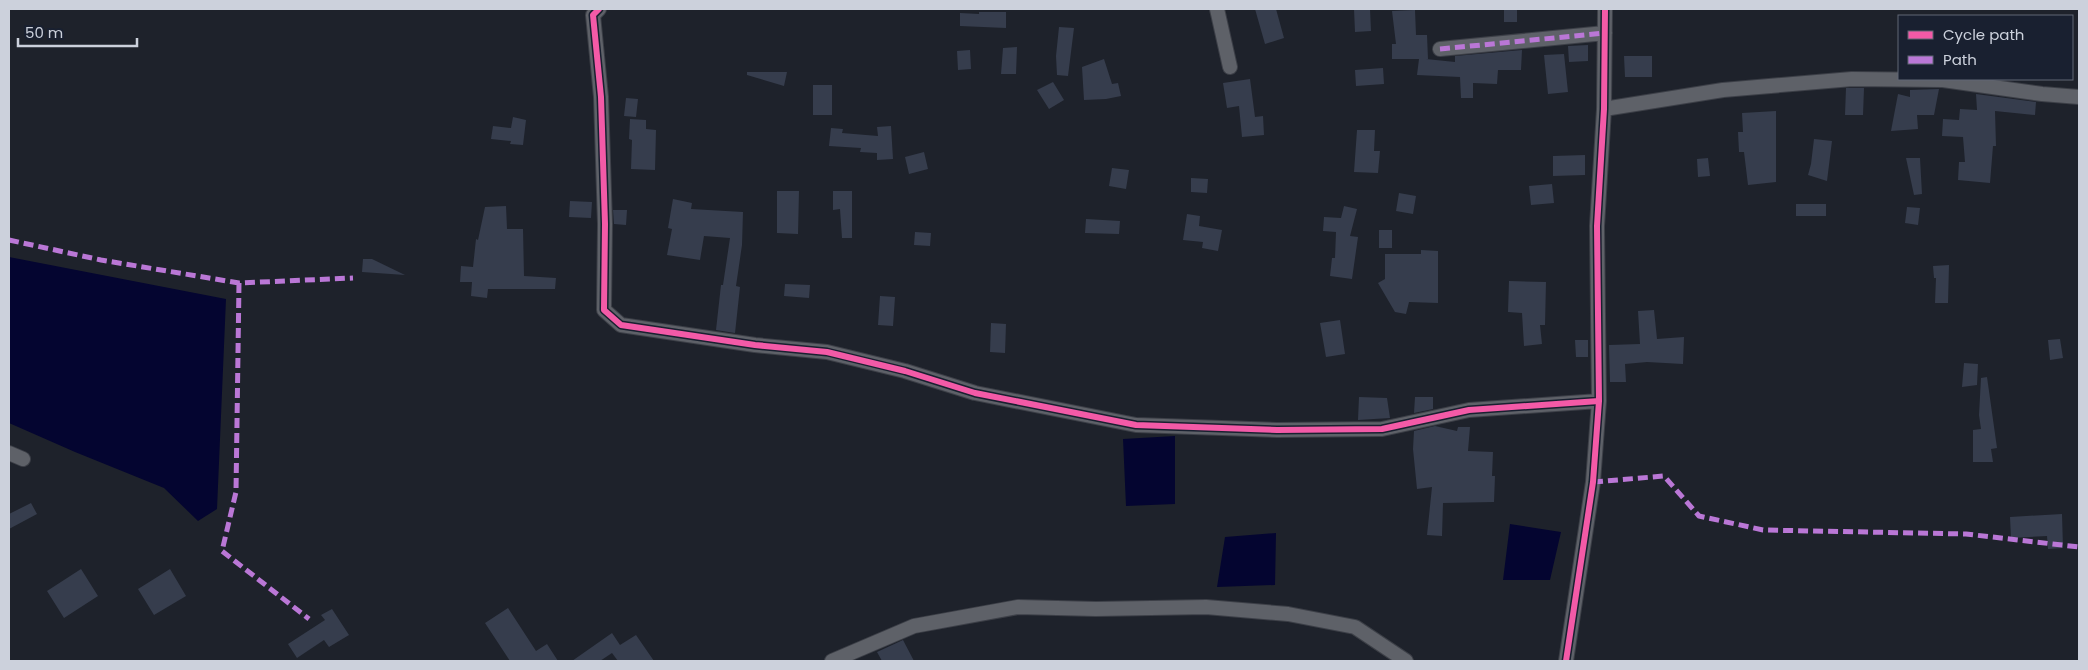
<svg xmlns="http://www.w3.org/2000/svg" width="2088" height="670" font-family="Poppins,sans-serif">
<rect width="100%" height="100%" fill="#1e222b"/>
<path fill="#040530" d="M9,257L226,299L217,509L198,521L164,488L75,452L9,423Z
M1175,436V504L1126,506L1123,439Z
M1510,524L1561,532L1550,580H1503Z
M1276,533L1275,585L1217,587L1225,537Z"/>
<path fill="#363d4d" d="M1255,9H1276L1284,38L1265,44Z
M1354,9H1370L1371,31L1355,32Z
M1504,9H1517V22H1504Z
M1415,10L1416,35H1427L1428,59H1426L1455,62V56L1522,50L1521,70H1498L1497,84L1473,83V98H1461L1460,77L1417,75L1419,59H1392V44H1396L1392,11Z
M979,12H1006V28L960,26V13L979,14Z
M1059,27L1074,28L1068,76L1057,75L1056,56Z
M1588,45V61L1569,62L1568,46Z
M1017,47L1016,74H1001L1003,48Z
M970,50L971,69L958,70L957,51Z
M1564,54L1568,92L1548,94L1544,55Z
M1624,56H1652V77H1625Z
M1104,59L1112,84L1118,83L1121,96L1106,99L1084,100L1082,67Z
M1383,68L1384,84L1356,86L1355,70Z
M747,72H787L784,86L747,75Z
M1250,79L1255,117L1263,116L1264,135L1242,137L1239,106L1227,108L1223,83Z
M1053,82L1064,100L1049,109L1037,90Z
M813,85H832V115H813Z
M1846,88H1864L1863,115H1845Z
M1939,89L1934,115H1917L1918,129L1891,131L1898,94L1910,97V90Z
M1976,94L2036,102L2035,115L1995,111L1996,146H1993L1990,183L1958,180L1959,162H1965L1963,137L1942,136L1943,119L1959,120L1960,109L1977,110Z
M626,98L638,99L636,117L624,116Z
M1776,111V182L1748,185L1744,152H1739L1738,132H1743L1742,113Z
M513,117L526,120L523,145L510,144L511,141L491,139L493,126L511,128Z
M630,119L646,120V129L656,130L655,170L631,169L632,140L629,139Z
M891,126L893,159L877,160V153L860,152L861,148L829,146L831,128L843,129L842,133L878,136L877,127Z
M1357,130H1375L1374,151H1380L1378,173L1354,172Z
M1814,139L1832,141L1827,181L1808,175L1811,164Z
M924,152L928,169L909,174L905,157Z
M1585,155V175L1553,176V156Z
M1708,158L1710,176L1698,177L1697,159Z
M1906,158H1920L1922,194L1914,195Z
M1112,168L1129,170L1126,189L1109,186Z
M1191,178L1208,179L1207,193L1191,192Z
M1552,184L1554,203L1531,205L1529,186Z
M777,191H799L798,234L777,233Z
M833,191H852V238H842L840,209L833,210Z
M1399,193L1416,196L1413,214L1396,211Z
M673,199L692,203L691,209L743,212L742,245L736,286L740,287L735,333L716,330L721,285H723L730,238L704,236L700,260L667,255L672,229L668,228Z
M570,201L592,202L591,218L569,217Z
M1796,204H1826V216H1796Z
M506,206L507,229H523L524,276L556,278L555,289H488L487,298L471,296L472,282H460L461,266L473,267L476,239L478,240L485,207Z
M1344,206L1357,209L1350,236L1358,237L1352,279L1330,276L1332,258H1335L1336,232L1323,231L1324,217L1341,218Z
M1907,207L1920,208L1918,225L1905,223Z
M613,210H627L626,225L614,224Z
M1187,214L1200,216L1199,226L1222,230L1218,251L1202,248L1203,242L1183,240Z
M1086,219L1120,221L1119,234L1085,233Z
M1379,230H1392V248H1379Z
M915,232L931,233L930,246L914,245Z
M1421,250L1438,251V303L1409,302L1406,314L1395,312L1378,283L1385,279V254H1421Z
M363,259H372L405,275L362,272Z
M1949,265L1948,303H1935L1936,278H1934L1933,266Z
M1509,281L1546,282L1545,325H1540L1542,344L1524,346L1522,313L1508,312Z
M785,284L810,285L809,298L784,296Z
M880,296L895,297L893,326L878,325Z
M1654,310L1657,339L1684,337L1683,364L1647,362L1625,364L1626,382H1610L1609,345L1640,344L1638,311Z
M1340,320L1345,354L1326,357L1320,323Z
M991,323L1006,324L1005,353L990,352Z
M2060,339L2063,358L2050,360L2048,340Z
M1575,340H1588V357H1576Z
M1964,363L1978,364L1977,385L1962,387Z
M1987,377L1997,448L1991,449L1993,462H1973V430L1981,429L1979,415L1981,378Z
M1359,397L1387,398L1390,418L1358,420Z
M1415,397H1433V409L1414,413Z
M1435,426L1457,431L1458,427H1470L1468,451L1493,452L1492,476H1495L1494,502L1443,503L1442,536L1427,535L1432,487L1417,489L1413,449L1414,431Z
M31,503L37,514L9,529V514Z
M2062,514L2063,548L2048,549L2047,536L2011,538L2010,517Z
M81,569L98,596L64,618L47,591Z
M170,569L186,596L154,615L138,589Z
M508,608L536,651L547,644L558,661H510L485,623Z
M332,609L349,635L329,647L324,640L297,658L288,644L325,620L321,615Z
M612,633L620,645L636,635L654,661H618L612,653L600,661H572Z
M903,640L914,661H882L877,652Z"/>
<g fill="none" stroke-linecap="round" stroke-linejoin="round">
<defs>
<path id="street" d="M599,9L593,15L601,97L605,224L604,310L621,325L755,345L827,352L905,371L975,393L1136,425L1277,430L1382,429L1469,410L1599,401
M1217,9L1230,67
M1440,49L1605,33
M1604,109L1723,90L1852,79L1943,80L2042,94L2079,97
M9,453L23,459
M832,661L914,626L1018,607L1096,609L1206,607L1288,614L1355,627L1406,661
M1566,661L1593,482L1599,401L1597,226L1604,109L1605,9"/>
</defs>
<use href="#street" stroke="#3c3f47" stroke-width="16"/>
<use href="#street" stroke="#5e6168" stroke-width="14"/>
<path stroke="#ba77d6" stroke-width="5" stroke-dasharray="10 5" stroke-linecap="butt" d="M1440,49L1605,33
M9,240L101,260L239,283L353,278
M239,283L236,492L222,551L309,619
M1593,482L1664,476L1699,516L1763,530L1966,534L2079,547"/>
<defs>
<path id="cycleway" d="M599,9L593,15L601,97L605,224L604,310L621,325L755,345L827,352L905,371L975,393L1136,425L1277,430L1382,429L1469,410L1599,401
M1566,661L1593,482L1599,401L1597,226L1604,109L1605,9"/>
</defs>
<use href="#cycleway" stroke="#192030" stroke-width="9"/>
<use href="#cycleway" stroke="#f35aa7" stroke-width="6"/>
</g>
<rect width="2088" height="670" fill="none" stroke="#ccd1dc" stroke-width="20"/>
<rect x="1898" y="15" width="175" height="65" fill="#192030" stroke="#616775"/>
<rect x="1908" y="31" width="25" height="8" fill="#f35aa7" stroke="#616775"/>
<text x="1943" y="40" font-size="15" fill="#ccd1dc">Cycle path</text>
<rect x="1908" y="56" width="25" height="8" fill="#ba77d6" stroke="#616775"/>
<text x="1943" y="65" font-size="15" fill="#ccd1dc">Path</text>
<path d="M18 38v8h119v-8" fill="none" stroke="#ccd1dc" stroke-width="2.5"/>
<text x="25" y="38" font-size="15" fill="#ccd1dc" stroke="#192030" stroke-width="4" paint-order="stroke">50 m</text>
</svg>
